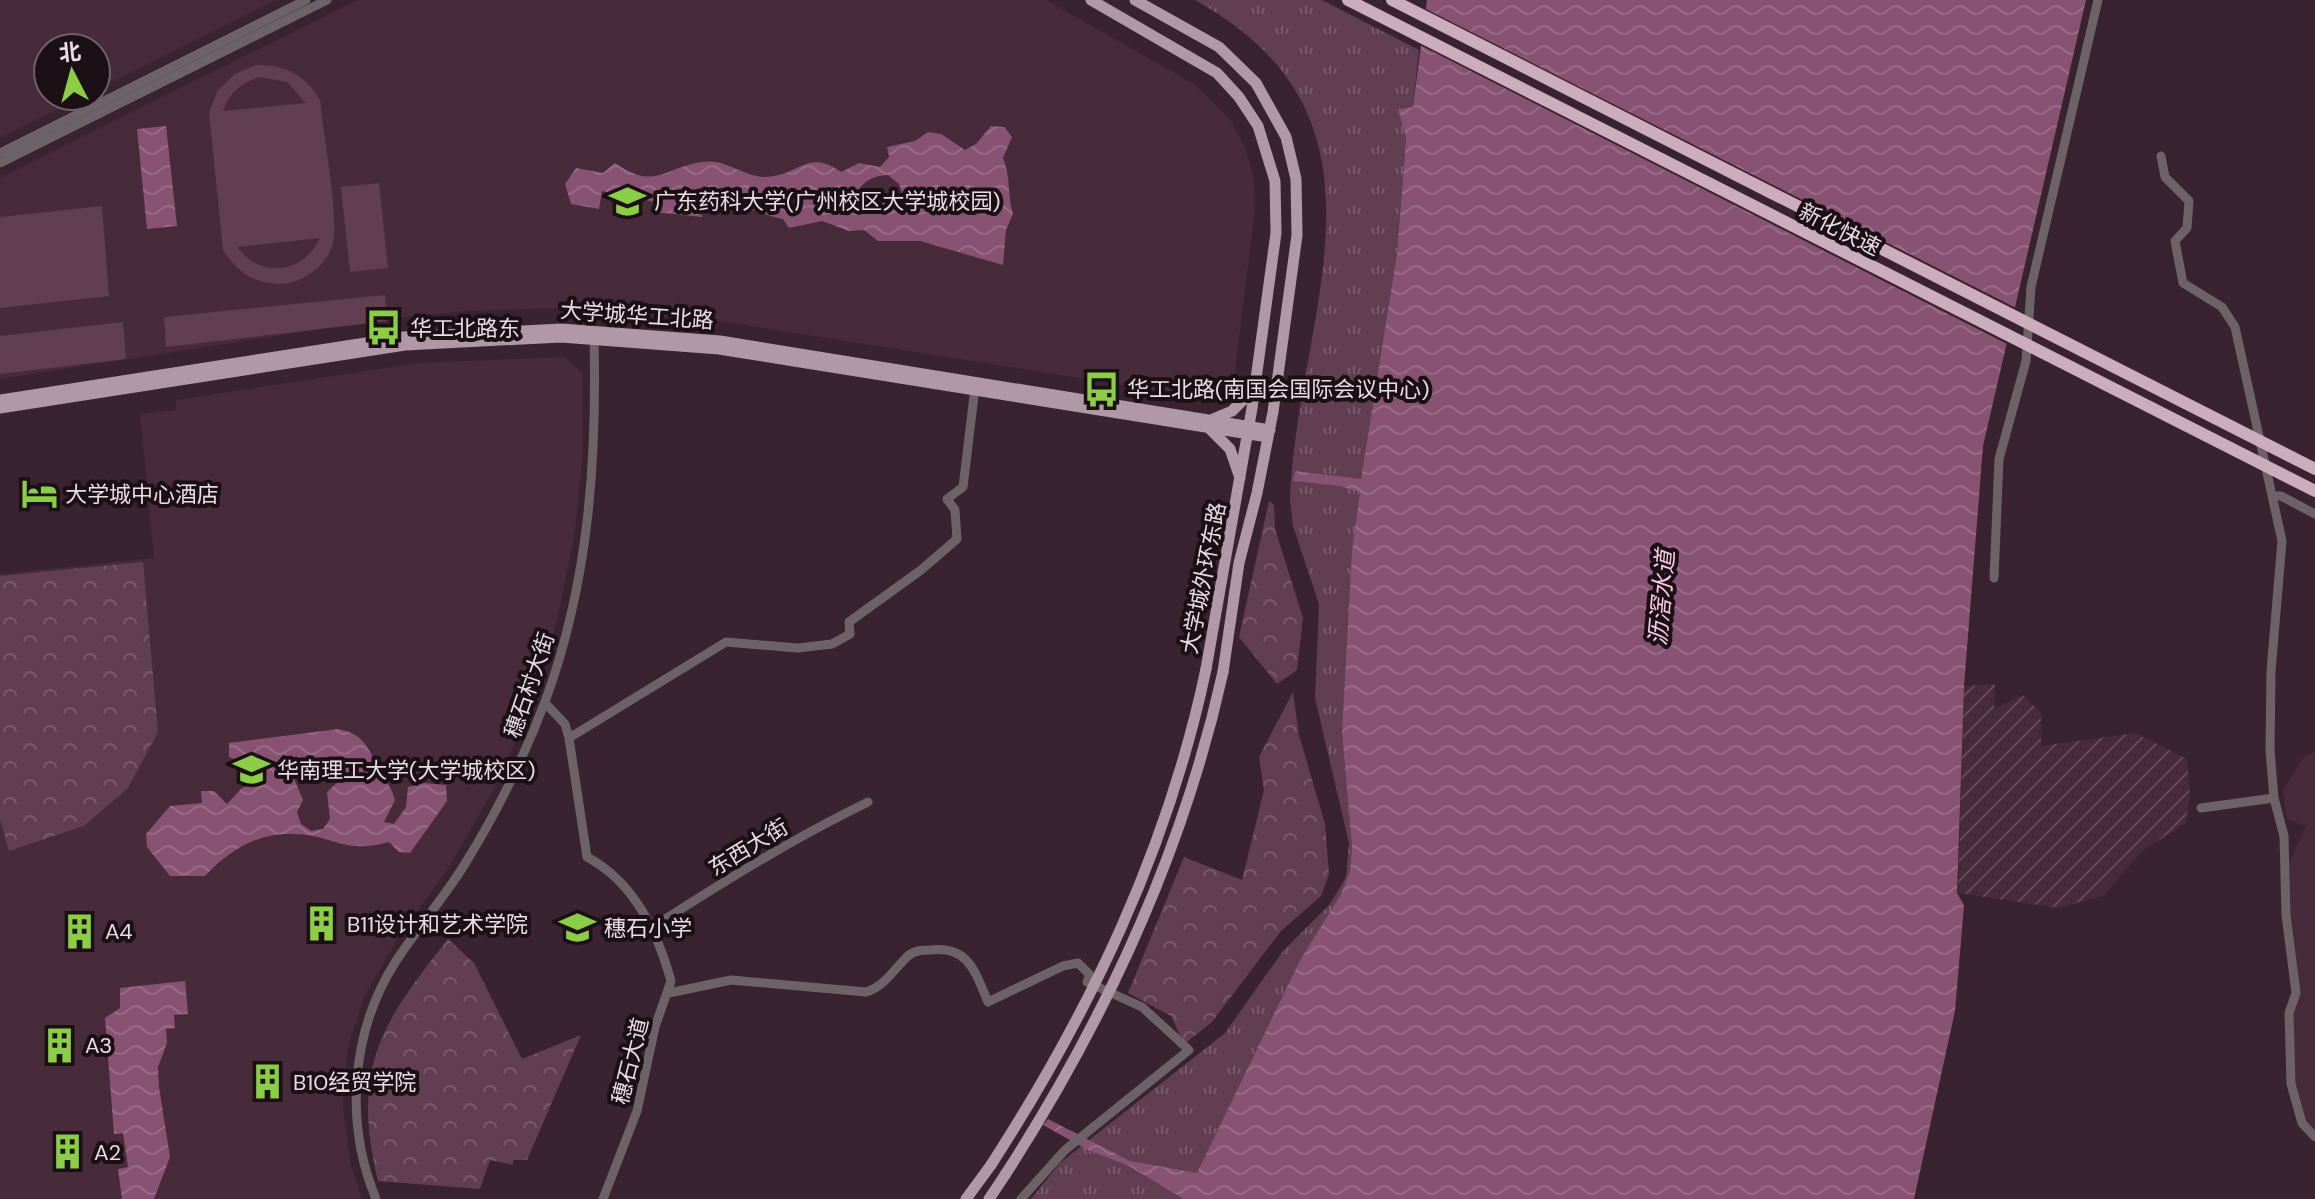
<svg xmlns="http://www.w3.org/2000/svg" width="2315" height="1199" font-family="'DM Sans','Noto Sans SC',sans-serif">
<defs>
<pattern id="industrial-furrows" width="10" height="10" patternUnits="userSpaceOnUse" patternTransform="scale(2)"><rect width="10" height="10" fill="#472b3b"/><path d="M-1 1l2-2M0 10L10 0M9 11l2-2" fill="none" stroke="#624957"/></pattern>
<pattern id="grass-tufts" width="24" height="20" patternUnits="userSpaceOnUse" patternTransform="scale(2)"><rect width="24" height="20" fill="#623e53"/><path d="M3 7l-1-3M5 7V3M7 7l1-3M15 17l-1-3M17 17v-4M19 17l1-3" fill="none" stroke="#79596c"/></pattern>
<pattern id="forest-crowns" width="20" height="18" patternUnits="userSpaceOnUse" patternTransform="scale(2)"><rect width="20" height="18" fill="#623e53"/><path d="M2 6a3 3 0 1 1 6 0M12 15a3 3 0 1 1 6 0" fill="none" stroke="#79596c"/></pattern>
<pattern id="water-waves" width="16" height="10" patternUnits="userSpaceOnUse" patternTransform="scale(2)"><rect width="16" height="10" fill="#885373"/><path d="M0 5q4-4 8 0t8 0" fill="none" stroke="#996b87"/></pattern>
</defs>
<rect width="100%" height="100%" fill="#3a2330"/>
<path fill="#472b3b" d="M0,0H276L96,90V48H48V96H84L0,138Z
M357,0H1046L1194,84L1230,119L1245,147L1254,178L1255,209L1233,385L1212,399L720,321L567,308L465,311L380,320L0,379V178Z
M565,357L583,374V452L575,532L557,621L523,724L493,791L448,869L399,936L365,995L348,1046L343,1108L350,1162L362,1199H0V574L154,558L140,414L176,410V400L418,363Z
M2315,752V1133L2303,1117L2296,1090L2290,1010L2297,985L2288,913V866L2306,826L2287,819L2283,790L2304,756Z"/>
<path fill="url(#industrial-furrows)" d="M1995,684L1994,709L2023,695L2041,713V746L2135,733L2187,759L2190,794L2186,823L2142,851L2103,896L2058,908L1958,893L1964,686Z"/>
<path fill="url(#grass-tufts)" d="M1195,0H1322L1419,50L1413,107L1398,109L1406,137L1397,253L1361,480L1342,733L1352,848L1350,870L1341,894L1300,960L1185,1199H1031L1060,1163L1225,1033L1283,951L1330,904L1346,877L1349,843L1315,698L1319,604L1293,526L1290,500C1297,311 1411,120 1195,0Z"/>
<path fill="url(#forest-crowns)" d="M1269,501L1274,505L1275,529L1303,618L1297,670L1277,684L1239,637Z
M143,562L158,732L128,788L84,826L9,851L0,819V576Z
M1293,692L1299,735L1325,824L1329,874L1321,896L1281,931L1211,1023L1184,1044L1171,1016L1128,993L1184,857L1242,880L1264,790L1259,757Z
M448,939L474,963L522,1059L581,1035L527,1160H513V1165L490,1160L480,1189L378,1181C351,1068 380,1025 448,939Z"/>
<path fill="#623e53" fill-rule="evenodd" d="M256,65C286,65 304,74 320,100C324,139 336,199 334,236C333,262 303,285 278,284C252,283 237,271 223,250L209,112L218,90L235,74ZM259,77L287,82L306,103L223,111C230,92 240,84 259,77ZM320,238C303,274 261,279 237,247Z
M379,183L388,268L350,272L341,187Z
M102,206L109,296L0,308V217Z
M385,295L387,321L166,347L164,317Z
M123,322L126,359L0,374V336Z"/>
<path fill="url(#water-waves)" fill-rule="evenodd" d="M1427,0H2086L1983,446L1964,686L1957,893L1964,905L1955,1011L1914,1199H1184L1129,1166L1086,1149L1043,1125L1048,1119L1130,1161L1197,1173L1300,960L1341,894L1350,870L1352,848L1342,733L1352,552L1360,492L1340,486L1293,481L1295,471L1361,479L1397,253L1406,138L1398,109L1413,107Z
M166,126L177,226L147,229L137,129Z
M991,126L1004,127L1012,137L1003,158C1011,177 1007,195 1013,214L1006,230L1003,265L920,241H878L864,230L849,231L822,221L789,228L783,219C766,216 755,208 737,208L726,198H711L700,207L702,217L654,212L655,202L602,191L599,209L571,204L565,184L576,168L603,173L615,163C655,191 663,168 702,162C726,158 743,177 766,177C799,176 808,148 841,172L859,163L880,167L889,157L887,147L915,141L928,132L941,134L965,150L976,144ZM888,175L899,184L902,192L866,213L858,208L855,195C864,181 872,176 888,175Z
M338,729C363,734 367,745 377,766C384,779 390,783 395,800L384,822L394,824L406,807L408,787L424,783L446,785L447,801L410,853L399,852L389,842C341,855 333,834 292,834C256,833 229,851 205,876H170L147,847L146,834L170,806L202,803L201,791H214L227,804L242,788L266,779L264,771L229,757V743ZM299,764H310L318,770L334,767L341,773L339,781L327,792L330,819L323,829L311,831L301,824L297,812L303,800L292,774Z
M185,981L188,1014L174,1015L175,1028L166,1029L167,1043L158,1067L159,1087L170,1157L154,1199H122L118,1169L128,1167L123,1133L114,1134L105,1018L120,1008V988Z"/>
<path fill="#3a2330" d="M1422,7L2020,310L2011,346L1416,43Z"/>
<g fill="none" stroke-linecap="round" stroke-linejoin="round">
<path stroke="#6e6269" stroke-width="9" d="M0,153L306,0
M2161,156L2165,177L2189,201L2187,228L2175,241L2183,283L2222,307L2235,327L2282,541L2271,671L2270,751L2274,798L2284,836L2286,915L2296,993L2289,1013L2291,1084L2302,1123L2315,1137
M0,163L327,0
M2272,496H2281L2315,514
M1994,578L1999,459L2026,361L2031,287L2098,0
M547,705L565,724L569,738
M2201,808L2274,798
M650,929C721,883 792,839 868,802
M669,993L731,980L866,992C884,987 894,969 908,956C915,950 923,950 931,950C969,946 975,972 988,1002L1063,966L1078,963L1090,975L1087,982L1142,1007L1189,1050L1065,1150L1021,1199
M376,1199C344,1122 351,1031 396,961C417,929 442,900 463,867C496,814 524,758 546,699C589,581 597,460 594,336
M603,1199L637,1111L655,1027L671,981C657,931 634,882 587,857L569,738L726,642L798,648L832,644L850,634L849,622L921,570L957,539L955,510L947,499L963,487L974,396"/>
<path stroke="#b198a6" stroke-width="11" d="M1091,0L1217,73L1239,97L1258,126L1275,181L1276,233L1252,408L1206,669
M1135,0L1219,47L1256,83L1286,137L1296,179L1297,235L1273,412L1257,493L1239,563L1223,672
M0,400L404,337L561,329L720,341L1270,430
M0,408L405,345L561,337L719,349L1268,437
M1213,419L1232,411L1253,390
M1210,429L1230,449L1240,478
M966,1199L991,1165
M989,1199L1005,1175"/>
<path stroke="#b198a6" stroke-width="11" d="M991,1165C1090,1012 1168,849 1206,669
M1005,1175C1105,1020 1183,853 1223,672"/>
<path stroke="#cbadbe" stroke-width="12" d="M1348,0L2315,491
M1392,0L2315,469"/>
</g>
<defs>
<symbol id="university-bare" viewBox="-9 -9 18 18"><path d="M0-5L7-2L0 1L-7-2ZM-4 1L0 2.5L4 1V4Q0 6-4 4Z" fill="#8bce46" stroke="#1a1016" stroke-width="2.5" paint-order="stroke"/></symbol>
<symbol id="bus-bare" viewBox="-9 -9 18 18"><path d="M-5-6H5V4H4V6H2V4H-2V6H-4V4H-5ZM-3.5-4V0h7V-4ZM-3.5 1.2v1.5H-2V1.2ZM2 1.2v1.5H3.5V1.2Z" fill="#8bce46" stroke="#1a1016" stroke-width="2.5" paint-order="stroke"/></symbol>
<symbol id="hotel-bare" viewBox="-9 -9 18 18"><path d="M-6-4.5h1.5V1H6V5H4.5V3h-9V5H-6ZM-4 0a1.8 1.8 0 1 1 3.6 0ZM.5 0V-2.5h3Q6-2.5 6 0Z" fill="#8bce46" stroke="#1a1016" stroke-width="2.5" paint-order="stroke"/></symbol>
<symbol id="building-bare" viewBox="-9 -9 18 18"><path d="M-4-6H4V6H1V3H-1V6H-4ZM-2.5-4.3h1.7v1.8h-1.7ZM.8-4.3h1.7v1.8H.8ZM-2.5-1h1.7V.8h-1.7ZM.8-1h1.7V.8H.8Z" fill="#8bce46" stroke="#1a1016" stroke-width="2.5" paint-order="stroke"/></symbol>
<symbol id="school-bare" viewBox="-9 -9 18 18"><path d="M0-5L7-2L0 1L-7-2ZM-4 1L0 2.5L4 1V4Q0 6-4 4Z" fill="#8bce46" stroke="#1a1016" stroke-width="2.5" paint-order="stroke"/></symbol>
</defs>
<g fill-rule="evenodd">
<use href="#university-bare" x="602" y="176" width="51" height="51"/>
<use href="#bus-bare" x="358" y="302" width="51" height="51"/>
<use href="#bus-bare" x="1076" y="364" width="51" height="51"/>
<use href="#hotel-bare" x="14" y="468" width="51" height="51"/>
<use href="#university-bare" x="226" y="744" width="51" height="51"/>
<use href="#building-bare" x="296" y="898" width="51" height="51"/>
<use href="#school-bare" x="552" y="902" width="51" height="51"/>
<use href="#building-bare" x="54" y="906" width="51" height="51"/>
<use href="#building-bare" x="34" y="1020" width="51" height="51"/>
<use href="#building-bare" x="242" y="1056" width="51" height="51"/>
<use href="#building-bare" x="42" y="1126" width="51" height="51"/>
</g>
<g text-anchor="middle" stroke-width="8" stroke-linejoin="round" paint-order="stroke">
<g font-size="22" fill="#ebdbe4" stroke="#1a1016" text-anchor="start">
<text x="654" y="209">广东药科大学(广州校区大学城校园)</text>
<text x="410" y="336">华工北路东</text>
<text x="1127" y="397">华工北路(南国会国际会议中心)</text>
<text x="65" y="502">大学城中心酒店</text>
<text x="277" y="778">华南理工大学(大学城校区)</text>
<text x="347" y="932">B11设计和艺术学院</text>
<text x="604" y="936">穗石小学</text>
<text x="105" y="939">A4</text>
<text x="85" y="1053">A3</text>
<text x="293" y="1090">B10经贸学院</text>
<text x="94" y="1160">A2</text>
</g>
<g font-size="22" fill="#ebdbe4" stroke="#1a1016">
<text transform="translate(1840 229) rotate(27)" y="8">新化快速</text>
<text transform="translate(637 315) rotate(4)" y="8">大学城华工北路</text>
<text transform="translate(1203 578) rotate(-79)" y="8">大学城外环东路</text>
<text transform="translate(529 685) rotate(-71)" y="8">穗石村大街</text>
<text transform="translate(748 847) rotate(-31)" y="8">东西大街</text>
<text transform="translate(630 1061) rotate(-76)" y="8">穗石大道</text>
</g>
<g font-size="24" font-style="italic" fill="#fac8e4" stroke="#1a1016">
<text transform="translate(1662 598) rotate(-85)" y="8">沥滘水道</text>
</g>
</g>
<g transform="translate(72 72) rotate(354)"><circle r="38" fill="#1a1016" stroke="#6e6168" stroke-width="2"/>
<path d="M0-6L14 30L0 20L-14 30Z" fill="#8bce46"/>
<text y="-12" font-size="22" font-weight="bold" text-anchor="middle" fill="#ebdbe4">北</text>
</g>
</svg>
